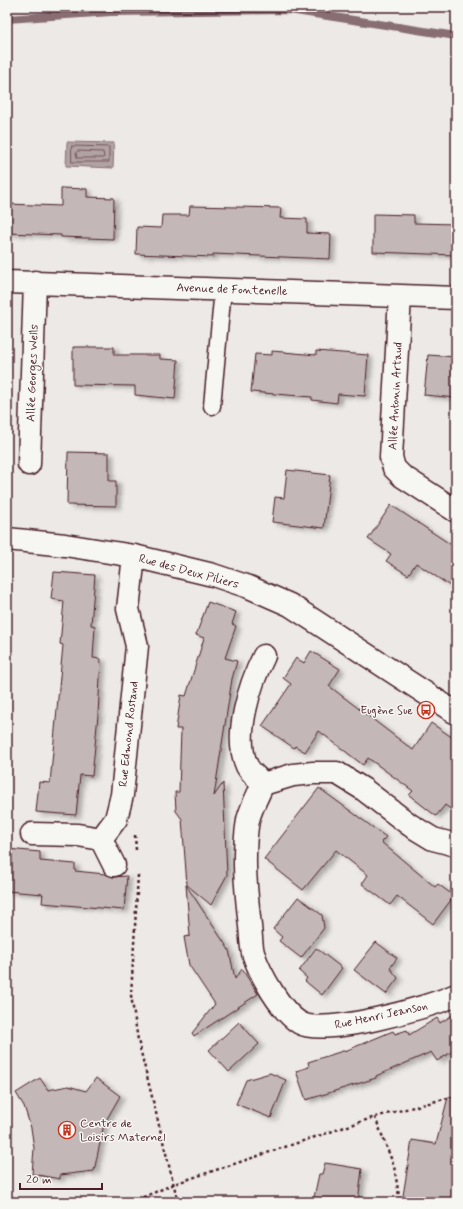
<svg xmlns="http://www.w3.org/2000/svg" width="463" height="1209" font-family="Mynerve,sans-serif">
<defs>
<filter id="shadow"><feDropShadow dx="4.5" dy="2.5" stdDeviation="2" flood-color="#0004"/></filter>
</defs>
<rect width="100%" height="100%" fill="#ece9e6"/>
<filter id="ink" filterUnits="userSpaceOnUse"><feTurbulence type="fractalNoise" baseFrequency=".025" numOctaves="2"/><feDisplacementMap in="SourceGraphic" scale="8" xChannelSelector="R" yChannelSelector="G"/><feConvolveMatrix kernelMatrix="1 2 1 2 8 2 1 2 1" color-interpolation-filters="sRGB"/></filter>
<g filter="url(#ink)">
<path fill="#b1a2a3" stroke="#886e73" d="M67,142L114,143L113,168L66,166Z"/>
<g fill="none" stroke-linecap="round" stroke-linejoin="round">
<path stroke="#73535b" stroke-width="1" d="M72,146L109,147V162H72Z
M78,151L103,152L104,157L103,158H77L76,153Z"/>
<path stroke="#886e73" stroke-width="8" d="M7,19L111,12L289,10L456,36"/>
</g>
<path fill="#c4b7b7" stroke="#4a1f2b" filter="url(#shadow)" d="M61,188L87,189V197L114,198L113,239L61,237V235L7,233V204L61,206Z
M190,206L281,208L280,218L307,219V233L331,234L330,259L213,254V257L136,254L137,227L161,228L162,215H189Z
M373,214L414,215V223L456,224V255L373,252Z
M73,347H114V355H160V359L178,360L175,399L135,395V386L73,385Z
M272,351L316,355V351L368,355L365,396L338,394L337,403L312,400V397L251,392L255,354L272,355Z
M428,355L456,357V398L424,395Z
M68,452L109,453V481H116V506L67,505Z
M287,470L330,475L324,528L272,522L275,497L284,498Z
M391,505L456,548V590L416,563L408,575L386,561L391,554L368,539Z
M54,572L95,575L91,625L95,626L93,658L101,659L98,715L92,776L80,775L76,815L36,812L39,782L50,783L63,645L60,644L64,601L51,599Z
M208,602L236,612L232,624L236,626L225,658L237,661L232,679L214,796L223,783L227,875L211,905L187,885L182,819L176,811L175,792H179L181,729H176L181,695L186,696L204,638L196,635Z
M311,651L340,669L329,686L413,750L431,723L456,740V813L445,805L436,816L409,795L413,791L368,758L363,765L319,731L305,752L295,746L294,748L262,726L291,684L283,678L296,658L304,663Z
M319,788L386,837L381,842L435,887L438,884L454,896L433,924L397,896L390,905L362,884L368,875L336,850L303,890L264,859Z
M7,849L40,852V861L75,864V871L105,874L113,877L127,876L124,910L42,903L43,894L7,891Z
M186,885L229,950L235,979L242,969L258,994L194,1036L192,1033L215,1004L189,965L184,937L190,936Z
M298,897L322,915L324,928L301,958L279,941L282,937L273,929Z
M376,942L397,958L390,968L398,978L386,994L354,970Z
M316,948L342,968L322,995L305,981L307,978L299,971Z
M456,1013V1049L437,1061L431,1052L376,1076V1078L306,1100L296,1071L309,1067L308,1062L346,1050L345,1051L393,1031L395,1034L407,1030L409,1035L437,1018L440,1023Z
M239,1022L259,1044L229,1072L209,1050Z
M270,1073L286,1080L271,1118L236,1104L246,1080Z
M40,1078L48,1090L68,1086L86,1091L96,1078L120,1096L104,1124L94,1171L60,1175V1179L32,1174L34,1148L31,1128L24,1106L16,1093Z
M448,1097L456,1098V1202H402L412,1140L436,1144Z
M325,1163L362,1169L358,1202H313L319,1174H322Z"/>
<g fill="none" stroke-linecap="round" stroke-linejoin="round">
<defs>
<path id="lane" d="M212,406L223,289"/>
<path id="street" d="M7,282L456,298
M400,296L391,457L394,468L402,476L456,511
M29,464L35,282
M7,539L65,545L134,556L213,575L249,587L290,605L456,713
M263,784C258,778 250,772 247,766C233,736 250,684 264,656
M32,834L78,835L101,839
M101,839L116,819L122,795L137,646L128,609L134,556
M101,839L114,865
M456,845L433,839L410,825L363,789L337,773H313L293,775L263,784C258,795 251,808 248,820C242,855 246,891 250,926C251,935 251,945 253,953C260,974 281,1012 300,1023C324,1037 430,1007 456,995"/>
</defs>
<use href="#lane" stroke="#4a1f2b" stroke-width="19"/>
<use href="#street" stroke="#4a1f2b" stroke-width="25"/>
<path stroke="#4a1f2b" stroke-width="2.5" stroke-dasharray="3 3" stroke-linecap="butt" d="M135,835L136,850
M138,875L131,995L138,1040L178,1202
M375,1117L394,1166L400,1202
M132,1202L174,1184L375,1117L456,1096"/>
<use href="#lane" stroke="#f6f6f2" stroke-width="16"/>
<use href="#street" stroke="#f6f6f2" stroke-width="22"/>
</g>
</g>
<defs>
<symbol id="bus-ring" viewBox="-11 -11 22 22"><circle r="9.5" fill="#f6f6f2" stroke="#c8321e" stroke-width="1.5"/><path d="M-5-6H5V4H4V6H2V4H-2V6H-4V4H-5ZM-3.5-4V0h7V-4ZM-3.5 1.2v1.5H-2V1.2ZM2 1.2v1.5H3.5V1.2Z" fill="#c8321e"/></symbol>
<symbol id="building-ring" viewBox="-11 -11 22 22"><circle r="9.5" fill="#f6f6f2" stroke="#c8321e" stroke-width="1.5"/><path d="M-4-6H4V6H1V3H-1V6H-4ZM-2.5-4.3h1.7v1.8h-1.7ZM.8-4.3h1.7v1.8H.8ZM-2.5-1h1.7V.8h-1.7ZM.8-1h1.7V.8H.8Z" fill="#c8321e"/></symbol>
</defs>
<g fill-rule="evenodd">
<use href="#bus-ring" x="416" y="700" width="20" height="20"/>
<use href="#building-ring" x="57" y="1120" width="20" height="20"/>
</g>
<g text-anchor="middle" stroke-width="3" stroke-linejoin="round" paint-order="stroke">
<g font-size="12" fill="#4a1f2b" stroke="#f6f6f2">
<text transform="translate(232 289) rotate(2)" y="4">Avenue de Fontenelle</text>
<text transform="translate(32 373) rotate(-88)" y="4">Allée Georges Wells</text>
<text transform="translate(395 396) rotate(-87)" y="4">Allée Antonin Artaud</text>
<text transform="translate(189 571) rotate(15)" y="4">Rue des Deux Piliers</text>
<text transform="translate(128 734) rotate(-84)" y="4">Rue Edmond Rostand</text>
<text transform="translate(381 1015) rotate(-12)" y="4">Rue Henri Jeanson</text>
</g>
<g font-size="12" fill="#4a1f2b" stroke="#f6f6f2" text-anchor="end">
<text x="413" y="714">Eugène Sue</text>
<text x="80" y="1127" text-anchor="start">Centre de<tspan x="80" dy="14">Loisirs Maternel</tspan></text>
</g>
</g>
<rect width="463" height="1209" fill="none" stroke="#f6f6f2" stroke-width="24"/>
<rect x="12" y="12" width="439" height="1185" fill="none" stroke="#4a1f2b" stroke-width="1.5" filter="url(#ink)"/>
<path d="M20 1183v6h82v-6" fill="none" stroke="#4a1f2b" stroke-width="2"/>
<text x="26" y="1183" font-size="12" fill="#4a1f2b" stroke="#f6f6f2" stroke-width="3" paint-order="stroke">20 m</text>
</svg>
